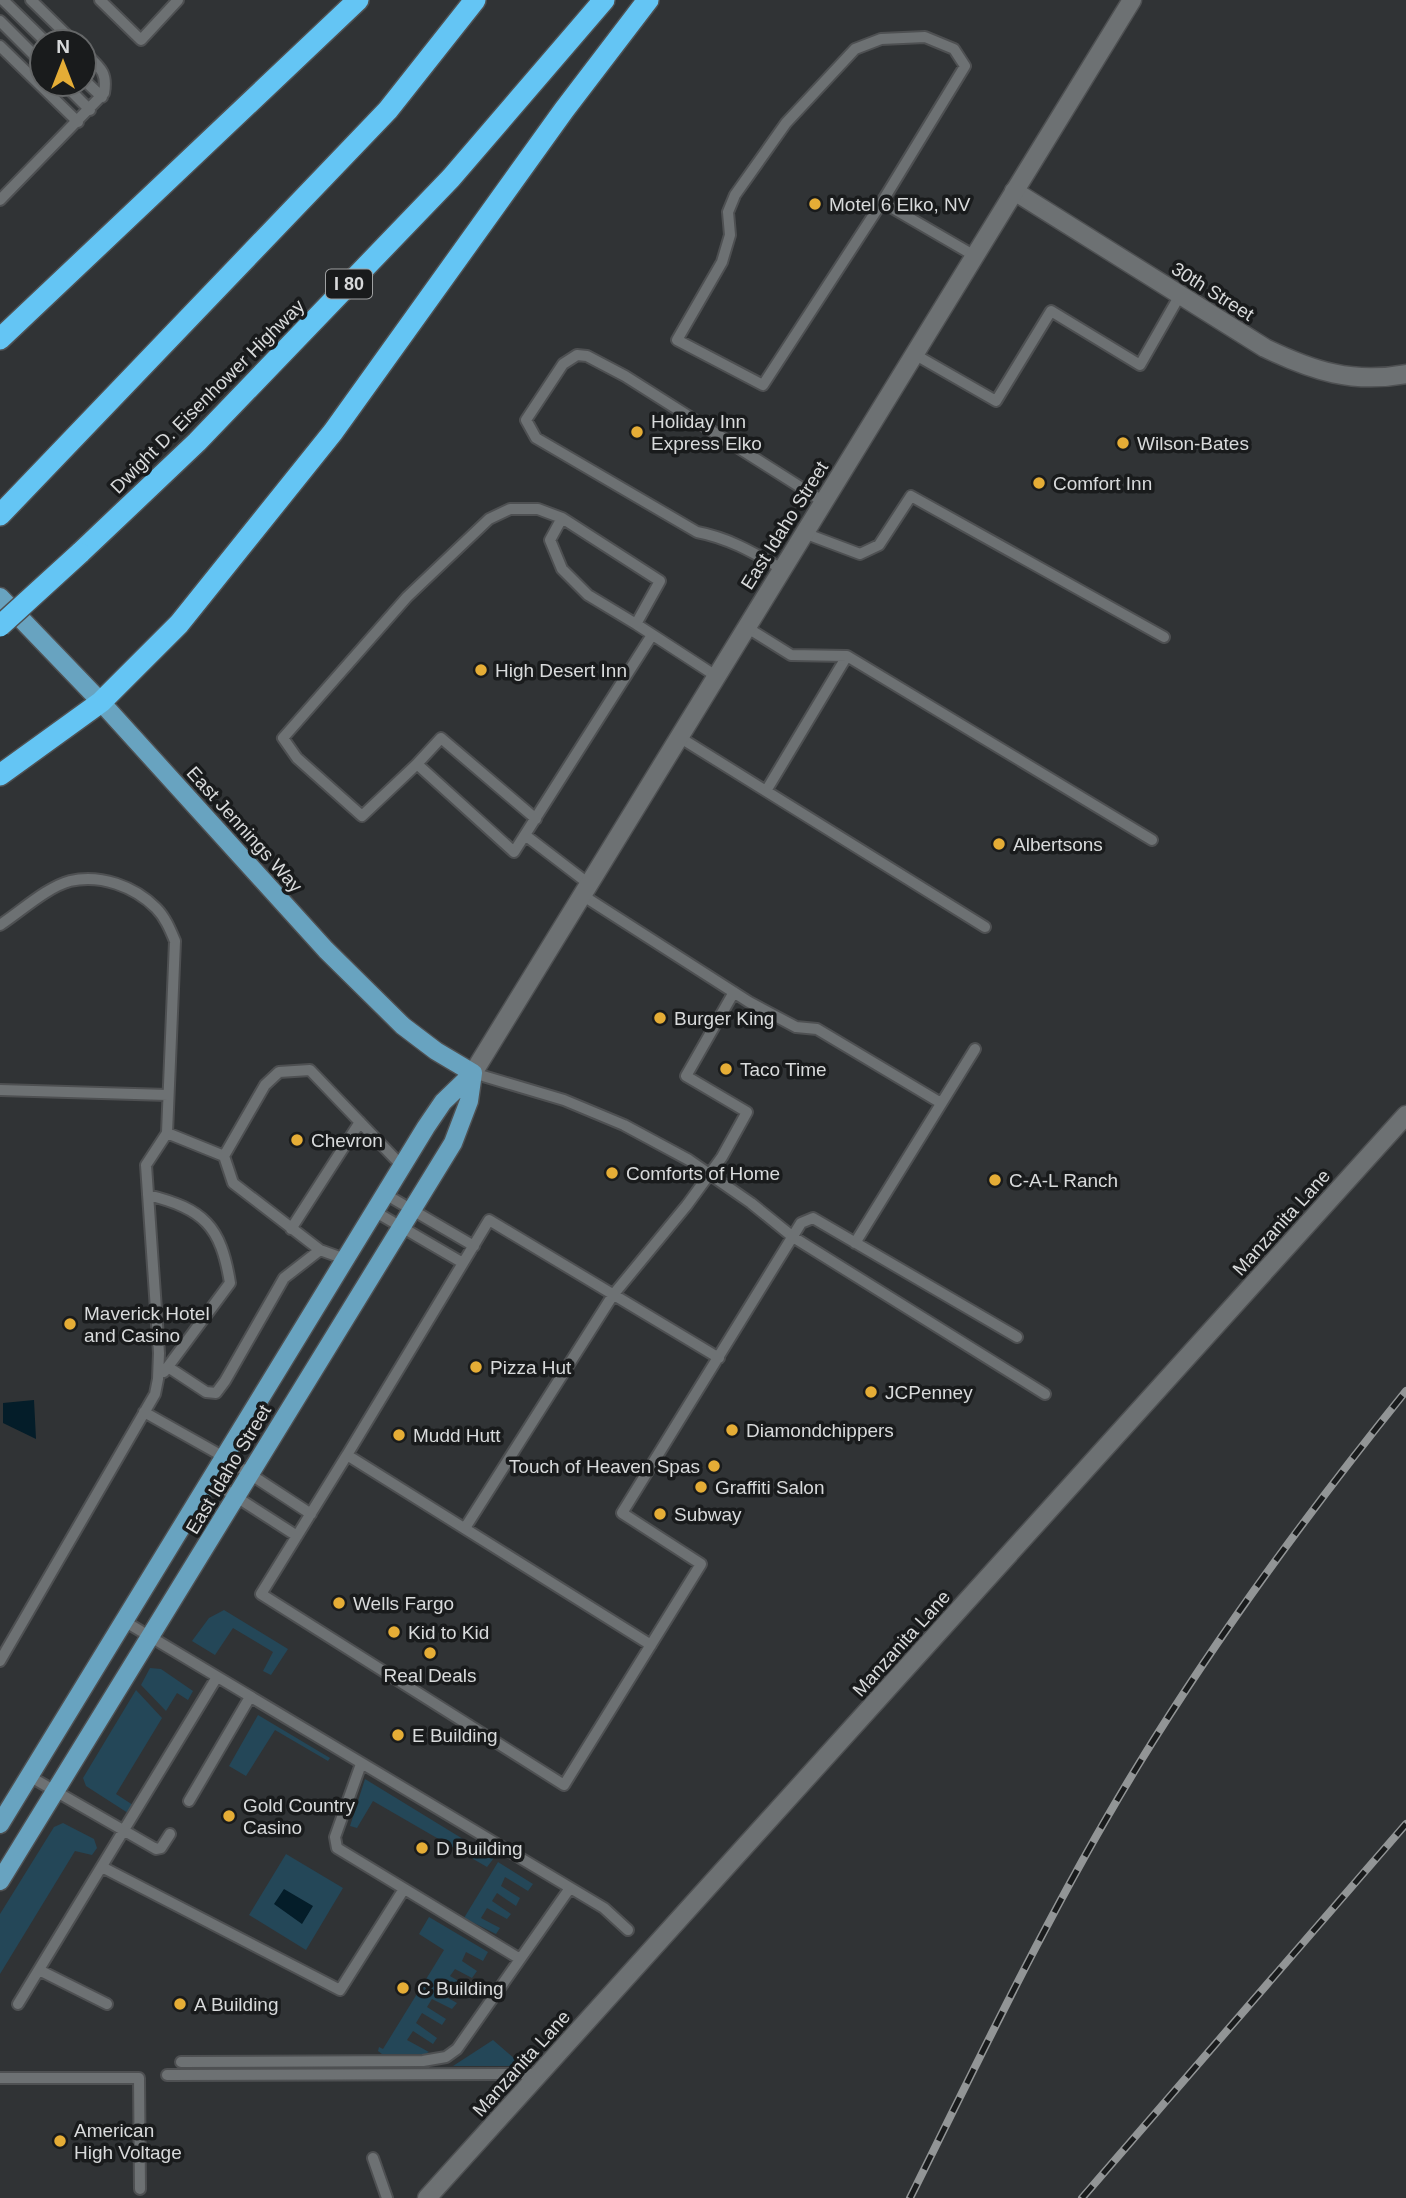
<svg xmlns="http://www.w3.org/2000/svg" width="1406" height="2198" font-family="Arial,sans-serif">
<rect width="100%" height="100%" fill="#303335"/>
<path fill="#244758" d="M224,1610L288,1649L271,1675L263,1671L273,1652L233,1628L215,1655L192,1641L209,1618Z
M150,1668L161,1669L193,1691L188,1700L177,1693L166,1711L141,1685Z
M136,1690L162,1718L116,1794L136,1807L131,1815L86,1786L83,1778Z
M258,1715L330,1758L328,1761L275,1730L246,1776L229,1766Z
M365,1779L494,1858L487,1867L373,1801L357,1828L350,1826Z
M63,1823L94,1839L97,1848L92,1855L75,1851L0,1974V1914L54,1827Z
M286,1854L343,1888L306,1950L249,1915Z
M498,1862L533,1884L528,1891L505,1877L501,1886L520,1898L516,1906L497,1893L492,1901L511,1914L507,1919L487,1908L481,1918L500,1928L496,1934L464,1918Z
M429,1917L488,1952L483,1961L466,1952L462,1961L477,1971L472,1978L455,1969L450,1976L467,1986L460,1994L445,1985L439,1993L457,2003L452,2009L432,1999L427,2007L446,2019L442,2025L422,2013L416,2023L437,2038L433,2044L413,2031L407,2040L429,2052L425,2054H382L378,2051L379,2047L383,2049L444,1950L419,1934Z
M493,2040L516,2060L511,2066H453Z"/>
<path fill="#041d29" d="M34,1400L36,1439L3,1423V1403Z
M284,1889L313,1906L302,1924L274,1904Z"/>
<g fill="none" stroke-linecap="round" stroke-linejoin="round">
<defs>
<path id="service" d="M3,0L46,42
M31,0L74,42
M100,0L141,40L178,0
M0,21L42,63
M0,46L78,122
M84,80L102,97
M64,84L90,110
M0,200L104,93C108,71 99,67 84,52
M882,202L763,385L677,340L722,262L730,235L728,212L735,195L786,123L855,49L881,39L925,37L954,49L965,66L882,202L975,256
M914,354L996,401L1051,311L1140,365L1180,295
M562,518L538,509H510L489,519L407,597L283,738L297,758L362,816L417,764L514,852L652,635
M804,533L860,554L879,545L911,496L1164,637
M782,569C754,553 729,538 697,532L536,438L526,420L563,364L577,355L587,356L625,376L824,502
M636,624L588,595L562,569L550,540L562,518L660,581L636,624L716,676
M746,627L791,655L847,656L1152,840
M679,737L985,927
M417,764L441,738L536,819
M766,791L847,656
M525,835L589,884
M582,895L749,1002L796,1027L817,1029L941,1103
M0,925C20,912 47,887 70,881C100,874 134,886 156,908C165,917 170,929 175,941L167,1133L146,1165L159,1353L158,1379L155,1394L0,1661
M473,1073L564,1100L624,1125L689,1160L751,1203L793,1237L1045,1394
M0,1090L168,1095
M167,1133L224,1156L233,1183L320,1250
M224,1156L265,1085L279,1072L310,1070L402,1166
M385,1194L474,1246
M148,1195C204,1209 221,1226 230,1283L164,1372
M374,1211L463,1263
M291,1229L360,1122
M855,1243L975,1049
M168,1367L206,1392L216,1393L225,1381L284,1278L320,1250L345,1259
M144,1412L224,1457L311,1514
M347,1455L489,1220L719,1358
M210,1480L297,1536
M465,1528L613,1295L687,1205L722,1157L747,1112L686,1076L734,992
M124,1621L604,1908L628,1930
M651,1645L347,1455L261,1594L564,1785L701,1564L622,1513L801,1223L813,1218L1017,1337
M361,1764L335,1837L337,1848L520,1959
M29,1776L156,1849L161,1848L170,1834
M189,1801L250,1697
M102,1867L340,1990L404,1889
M39,1970L107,2004
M18,2004L217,1677
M181,2062L423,2061L446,2057L457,2049L570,1888
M167,2075L538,2074
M0,2078H139L140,2189
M373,2158L387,2198"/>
<path id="minor" d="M1014,191L1265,348C1313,371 1353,384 1406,374
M427,2198L1406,1115"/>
<path id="tertiary" d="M473,1073L1132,0"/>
<path id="primary" d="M0,597L101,702L326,950L403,1026L436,1051L473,1073
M0,1824L426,1127L443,1102L473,1073
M0,1881L453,1143L469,1101L473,1073"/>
<path id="motorway" d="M0,339L358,0
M0,515L388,110L475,0
M80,553L197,442L451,178L604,0
M0,775L101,702L179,624L333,432L564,110L648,0"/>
</defs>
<use href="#service" stroke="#4e5052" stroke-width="14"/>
<use href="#minor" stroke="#4e5052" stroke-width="21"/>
<use href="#tertiary" stroke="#4e5052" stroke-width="21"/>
<use href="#primary" stroke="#4e5052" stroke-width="21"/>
<use href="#motorway" stroke="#4e5052" stroke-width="24"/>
<use href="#service" stroke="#6d7173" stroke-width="10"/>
<use href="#minor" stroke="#6d7173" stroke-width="18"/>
<use href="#tertiary" stroke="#6d7173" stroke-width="18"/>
<use href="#primary" stroke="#68a3c0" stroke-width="18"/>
<use href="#motorway" stroke="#64c5f4" stroke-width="21"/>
<defs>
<path id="rail" d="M910,2198C983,2051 1054,1902 1140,1762C1220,1632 1310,1510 1406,1391
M1082,2198L1406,1824"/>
</defs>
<use href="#rail" stroke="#929596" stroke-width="8"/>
<use href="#rail" stroke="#191b1c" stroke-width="5" stroke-dasharray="16" stroke-linecap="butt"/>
<defs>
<path id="motorway-bridge" d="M0,626L80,553"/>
</defs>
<use href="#motorway-bridge" stroke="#4e5052" stroke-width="24" stroke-linecap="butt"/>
<use href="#motorway-bridge" stroke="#64c5f4" stroke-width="21"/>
</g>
<g fill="#e5ad36" stroke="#191b1c" stroke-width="2.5">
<circle cx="815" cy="204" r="7"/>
<circle cx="637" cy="432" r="7"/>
<circle cx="1123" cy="443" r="7"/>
<circle cx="1039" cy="483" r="7"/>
<circle cx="481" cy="670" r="7"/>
<circle cx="999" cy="844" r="7"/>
<circle cx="660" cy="1018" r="7"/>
<circle cx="726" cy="1069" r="7"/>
<circle cx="297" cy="1140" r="7"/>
<circle cx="612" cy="1173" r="7"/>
<circle cx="995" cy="1180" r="7"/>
<circle cx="70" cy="1324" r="7"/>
<circle cx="476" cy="1367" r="7"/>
<circle cx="871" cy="1392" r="7"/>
<circle cx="732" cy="1430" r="7"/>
<circle cx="399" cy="1435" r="7"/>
<circle cx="714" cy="1466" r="7"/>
<circle cx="701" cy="1487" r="7"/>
<circle cx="660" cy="1514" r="7"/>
<circle cx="339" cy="1603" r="7"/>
<circle cx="394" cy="1632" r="7"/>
<circle cx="430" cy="1653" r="7"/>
<circle cx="398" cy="1735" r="7"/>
<circle cx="229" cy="1816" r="7"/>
<circle cx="422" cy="1848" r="7"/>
<circle cx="403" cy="1988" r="7"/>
<circle cx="180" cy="2004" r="7"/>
<circle cx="60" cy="2141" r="7"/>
</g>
<g text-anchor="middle" stroke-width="7" stroke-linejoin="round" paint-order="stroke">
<rect fill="#191b1c" stroke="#9fa1a2" stroke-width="2" x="326" y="269.5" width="46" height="29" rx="5"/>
<g font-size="18" font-weight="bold" fill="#d8dadb">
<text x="349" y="290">I 80</text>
</g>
<g font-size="19" fill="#d8dadb" stroke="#191b1c" text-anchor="start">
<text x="829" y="211">Motel 6 Elko, NV</text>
<text x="651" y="428">Holiday Inn<tspan x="651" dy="22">Express Elko</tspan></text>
<text x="1137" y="450">Wilson-Bates</text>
<text x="1053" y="490">Comfort Inn</text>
<text x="495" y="677">High Desert Inn</text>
<text x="1013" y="851">Albertsons</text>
<text x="674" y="1025">Burger King</text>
<text x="740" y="1076">Taco Time</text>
<text x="311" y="1147">Chevron</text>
<text x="626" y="1180">Comforts of Home</text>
<text x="1009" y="1187">C-A-L Ranch</text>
<text x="84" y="1320">Maverick Hotel<tspan x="84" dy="22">and Casino</tspan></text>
<text x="490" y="1374">Pizza Hut</text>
<text x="885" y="1399">JCPenney</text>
<text x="746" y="1437">Diamondchippers</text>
<text x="413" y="1442">Mudd Hutt</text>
<text x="700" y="1473" text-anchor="end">Touch of Heaven Spas</text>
<text x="715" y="1494">Graffiti Salon</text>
<text x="674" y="1521">Subway</text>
<text x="353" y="1610">Wells Fargo</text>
<text x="408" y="1639">Kid to Kid</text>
<text x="430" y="1682" text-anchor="middle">Real Deals</text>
<text x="412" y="1742">E Building</text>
<text x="243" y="1812">Gold Country<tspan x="243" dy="22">Casino</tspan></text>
<text x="436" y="1855">D Building</text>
<text x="417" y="1995">C Building</text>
<text x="194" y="2011">A Building</text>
<text x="74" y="2137">American<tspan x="74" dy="22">High Voltage</tspan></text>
</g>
<g font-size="19" fill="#d8dadb" stroke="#191b1c">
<text transform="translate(1213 291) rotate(32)" y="7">30th Street</text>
<text transform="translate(207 396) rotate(-45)" y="7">Dwight D. Eisenhower Highway</text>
<text transform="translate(784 525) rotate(-58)" y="7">East Idaho Street</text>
<text transform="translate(245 829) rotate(48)" y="7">East Jennings Way</text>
<text transform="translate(1281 1222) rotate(-48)" y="7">Manzanita Lane</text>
<text transform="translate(228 1469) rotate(-59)" y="7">East Idaho Street</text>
<text transform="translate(901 1643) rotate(-48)" y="7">Manzanita Lane</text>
<text transform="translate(521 2063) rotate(-48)" y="7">Manzanita Lane</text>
</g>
</g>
<g transform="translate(63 63)"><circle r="33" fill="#191b1c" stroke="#656768" stroke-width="2"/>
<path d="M0-5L12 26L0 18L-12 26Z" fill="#e5ad36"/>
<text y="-10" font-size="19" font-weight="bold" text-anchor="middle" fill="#d8dadb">N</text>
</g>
</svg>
